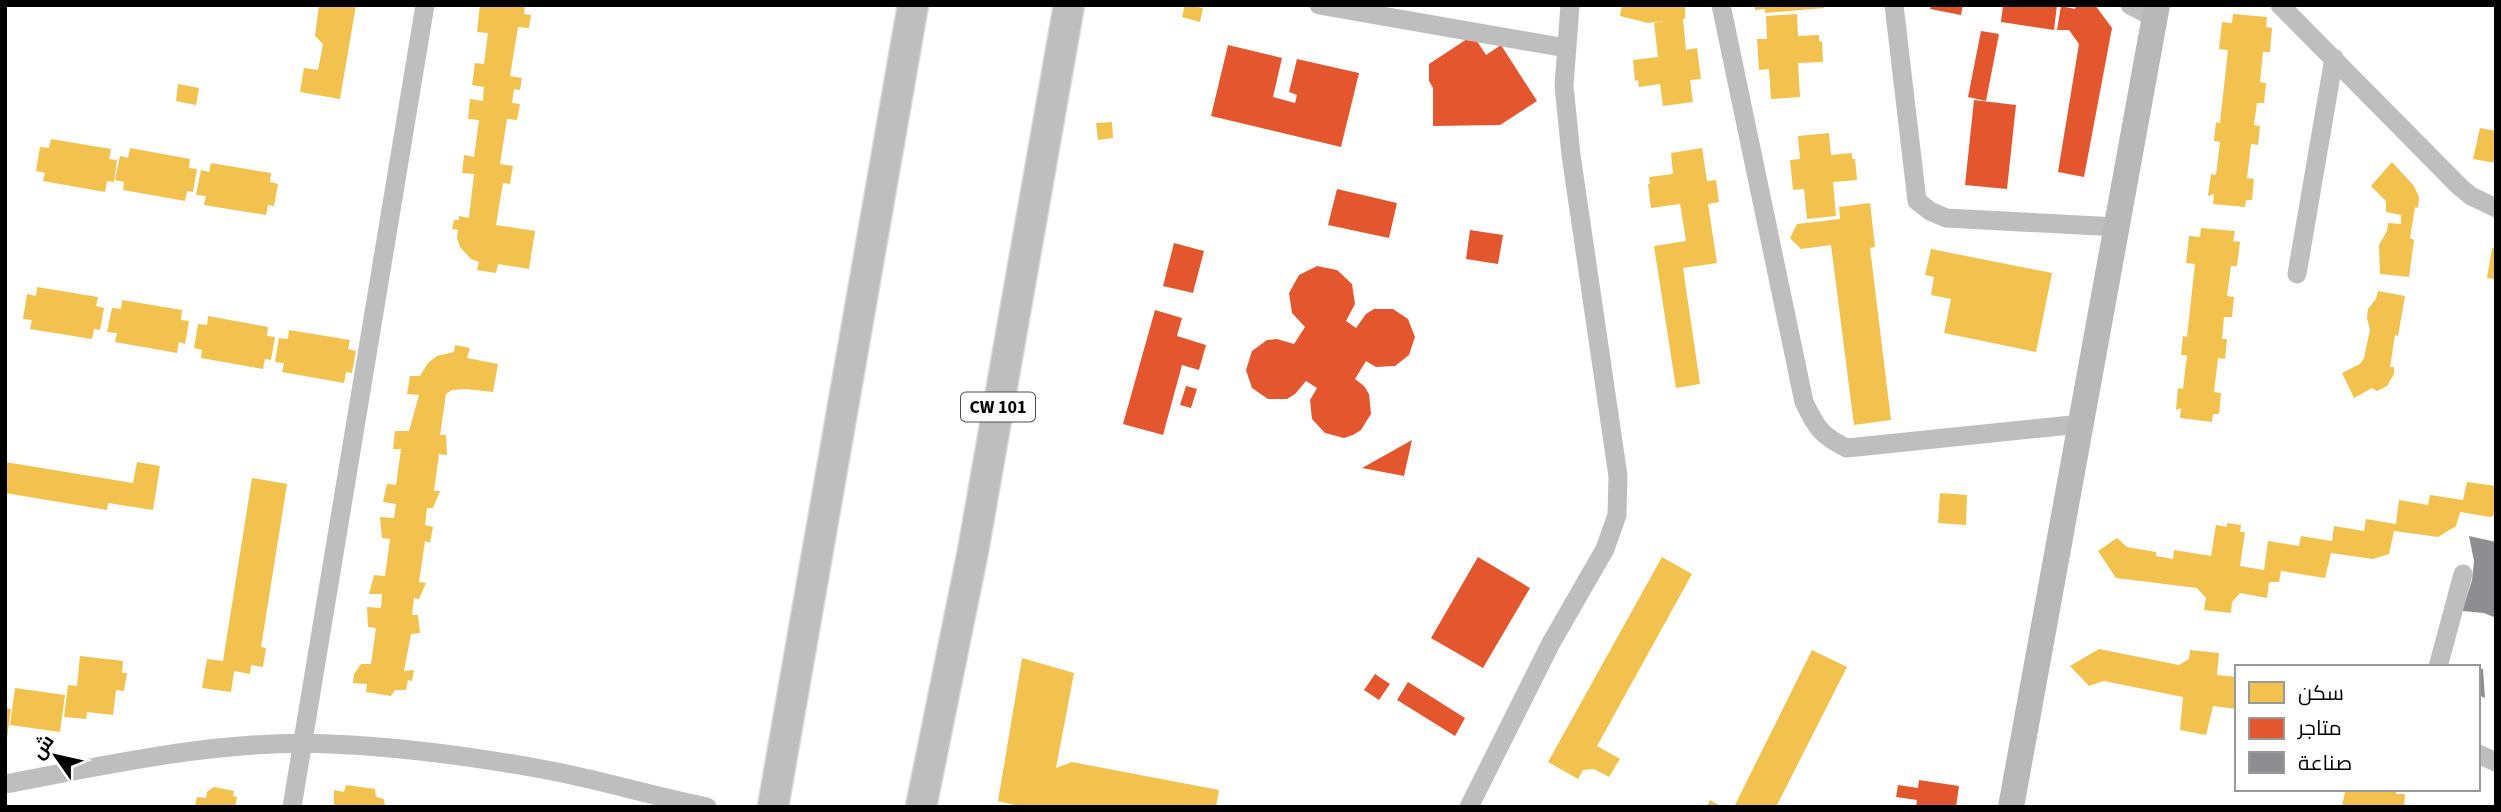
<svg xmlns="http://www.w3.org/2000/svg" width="2501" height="812" font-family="'Source Sans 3',Cairo,sans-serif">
<rect width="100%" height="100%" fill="#fff"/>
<path fill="#f2c14e" d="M319,5H356L340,99L300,92L304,68L318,70L323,44L315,36Z
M480,5L493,7L494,5H525L524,14L531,15L529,28L518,27L510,76L522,78L520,90L514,89L512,103L520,104L517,120L507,119L500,164L513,166L510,184L503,183L496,225L535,231L529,269L498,264L496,273L477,270L479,262L471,259L460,247L457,238L458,230L452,229L454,220H459V216L469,218L474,174L462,173L464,155L474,157L479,120L468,119L470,99L483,101L484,87L472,85L475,63L484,64L488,33L477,32Z
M1185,5L1203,8L1200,22L1182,17Z
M1622,5H1685V19H1683L1686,50L1697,48L1701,79L1690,80L1693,102L1663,106L1660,84L1639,87L1638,80L1635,81L1633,60L1658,57L1654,23L1664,21L1648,23L1620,16Z
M1755,5H1824V8L1765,13V9L1755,10Z
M1797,14L1798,36L1819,35V42L1822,41L1823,62L1798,63L1800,97L1771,99L1769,69L1759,70L1757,39H1767L1766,16Z
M2233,14L2267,17L2266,27L2272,28L2270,52H2263L2260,82L2266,83L2264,103H2257L2254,125L2260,126L2258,145L2251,144L2247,178L2254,179L2252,200H2246L2245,207L2213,204L2214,194L2208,196L2211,174L2216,175L2220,142L2214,141L2216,122L2220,123L2228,50L2219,49L2222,22L2232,23Z
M178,84L199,88L196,105L176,101Z
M1112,122L1113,138L1098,140L1096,123Z
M2480,128L2496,131V163L2473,159Z
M1829,133L1831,155L1852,153V159H1855L1857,180L1833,182L1836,216L1807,219L1804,189L1793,190L1790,160L1800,159L1798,136Z
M51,139L111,149L109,159L117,160L114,182L107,181L105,192L43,181L45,173L36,171L40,147L49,148Z
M130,148L190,159L189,168L197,169L193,192L187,191L185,201L123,190L124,182L115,180L120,156L128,158Z
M1702,148L1707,181L1716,180L1719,202L1708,204L1717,263L1683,268L1700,384L1676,388L1654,246L1686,241L1680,204L1651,208L1648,184H1650L1649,177L1673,174L1671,153Z
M2392,162L2414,186L2419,197L2418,208L2415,207L2410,238L2414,240L2409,277L2380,274L2379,245L2387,231L2388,223L2401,224V215L2386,212V201L2371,186Z
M211,163L271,173L270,182L278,184L274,206L268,205L266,215L204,205L206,196L196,195L201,170L209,172Z
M1870,203L1875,247L1870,248L1891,420L1854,425L1831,245L1801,249L1790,238L1797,224L1840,219L1839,207Z
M2201,228L2235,231L2233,241L2240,242L2237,266H2231L2227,296L2234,297L2232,317H2224L2222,339H2227L2225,359L2218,358L2214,392L2221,393L2219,414H2213L2212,422L2180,418L2181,408L2176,410L2178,388L2183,389L2187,355H2181L2183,336L2187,337L2195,264L2186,263L2189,236L2200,237Z
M2492,248L2496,249V279L2487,278Z
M1931,249L2052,273L2036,352L1944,333L1951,299L1931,295L1934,277L1925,275Z
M37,287L98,297L96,306L104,308L100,330L94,329L92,339L30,329L32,320L23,319L27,294L36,296Z
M2378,291L2405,296L2398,336L2395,335L2390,367H2394V374L2387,386L2377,391L2372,388L2354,398L2342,373L2360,364L2364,358L2370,330L2367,318L2368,309L2376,299Z
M122,300L182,310L181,320L189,321L185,344L179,342L177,353L115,342L117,333L107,332L112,308L121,309Z
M208,316L268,327L267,336L275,337L271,360L265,359L263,369L201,358L202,350L194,348L198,324L207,325Z
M289,330L350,340L348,349L356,351L352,373L346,372L344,383L282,372L284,363L275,362L279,338L288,339Z
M455,345L470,348L467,358L498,364L493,392L466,389L452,390L446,394L440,435H446L447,455L439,454L434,491H440L433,508H427L425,525L433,527L430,543L425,541L419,582L426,583L419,599L414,598L412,615H418L420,633L411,634L404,671L414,670L412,681L408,680L406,690H395L391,696L366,692L367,684L353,683L354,674L361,664H371L376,628L368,627L367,607L381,608L382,594H369L374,575L385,576L390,539L382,538L380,517L394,518L396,504L383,502L387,484L396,485L401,449H393L395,431H409L419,395L407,394L410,376H420L428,363L437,356L454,352Z
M5,462L133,483L137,462L160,466L153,510L108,503L107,510L5,493Z
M252,478L287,484L261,647L266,648L263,667L251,665L250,674L234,671L231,692L202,688L207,659L223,661Z
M2467,482L2496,486V515L2490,517L2460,512L2456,526L2438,537L2394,531L2389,554L2373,559L2331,553L2325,578L2281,571L2279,582H2269L2267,598L2240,593L2232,602L2231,613L2204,610L2206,598L2197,588L2116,578L2098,551L2117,538L2127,547L2156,552V556L2173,559L2174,550L2211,556L2216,525L2227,527V523L2241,525L2240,532H2245L2240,566L2264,570L2268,541L2299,546L2301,536L2332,541L2334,526L2364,531L2366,519L2396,524L2399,500L2428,505L2430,495L2463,500Z
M1940,493L1967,495L1966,525L1938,523Z
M1662,557L1692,574L1597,746L1620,759L1609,777L1594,769L1583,770L1578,779L1548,762Z
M2099,649L2179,665L2189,659L2190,650L2219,653L2217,675L2237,677V709L2213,706L2206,735L2180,730L2183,697L2104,681L2089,686L2070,666Z
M1812,650L1847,667L1776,807H1734Z
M80,656L123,661L122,673H127L124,691L116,690L113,715L87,712L86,719L64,717L68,685L77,686Z
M1022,658L1074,673L1056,768L1072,762L1219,790L1216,807H1022L998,801Z
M15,688L65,695L60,732L10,725Z
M5,708L11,709L7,738H5Z
M346,785L375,789L376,797L384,799L385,807H334V790L344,792Z
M214,787L234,791L233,796L237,797L235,807H195L197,797L206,798L207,792Z
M2340,789H2396V794H2405L2404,807L2342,806L2345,792Z
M1710,800L1722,807H1707Z"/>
<path fill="#e4572e" d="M1931,5H1963L1961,15L1930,9Z
M2003,5H2057L2054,30L2001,22Z
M2076,5H2095L2112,28L2084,177L2058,172L2079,44L2069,30H2057L2061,6L2075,9Z
M1981,31L1999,34L1986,101L1968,97Z
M1473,35L1486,55L1501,45L1537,101L1500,125L1433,126V88L1429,81V64Z
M1228,45L1282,58L1273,97L1295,103L1297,95L1289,92L1297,59L1359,73L1341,147L1211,116Z
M1974,100L2016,105L2007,189L1965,185Z
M1337,189L1397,203L1389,238L1328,225Z
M1470,230L1503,235L1498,264L1466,259Z
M1174,243L1204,251L1193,293L1163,286Z
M1317,266L1337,270L1352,284L1355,304L1346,321L1356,328L1366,314L1374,309H1393L1408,319L1415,337L1409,355L1395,366L1376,367L1366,361L1355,379L1364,386L1369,394L1371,414L1361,430L1353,435L1344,438L1325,433L1312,419L1310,400L1317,388L1306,381L1295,394L1287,399H1268L1252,388L1246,370L1252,351L1267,340L1277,339L1294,344L1305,327L1292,313L1289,293L1299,275Z
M1155,310L1182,318L1177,336L1206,345L1199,370L1182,365L1163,435L1123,424Z
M1186,386L1197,389L1191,408L1180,405Z
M1412,440L1404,476L1362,468Z
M1478,557L1530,588L1483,668L1431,638Z
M1375,674L1390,684L1379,700L1364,690Z
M1408,682L1465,718L1455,736L1397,700Z
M1919,780L1959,786L1956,807H1916L1917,800L1896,797L1898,785L1918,788Z"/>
<path fill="#8d8d92" d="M2469,536L2496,542V618L2484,613L2462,611L2472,580L2474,561Z
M2478,668L2483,669L2485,698L2478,695Z"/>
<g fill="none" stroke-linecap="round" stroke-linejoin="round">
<defs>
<path id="primary" d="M773,807L913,5
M921,807L973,551L1069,5"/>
</defs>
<use href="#primary" stroke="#dbdbdb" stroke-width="33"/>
<path stroke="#bebebe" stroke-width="19" d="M1319,5L1566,48
M1721,5L1804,402C1816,427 1821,436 1847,448L2081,424
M1894,5L1917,201L1930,211L1946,218L2117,227
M2130,5L2155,18
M2280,5L2460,187L2471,196L2496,208
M2297,274L2334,58
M2438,667L2463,574
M2478,754L2496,762
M5,784C112,764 221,739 331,744C403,747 476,757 547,770C600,780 653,796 707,807
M292,807L425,5
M1469,807L1551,643L1605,549L1617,515L1618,476L1571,155L1564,86L1570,5"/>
<path stroke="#b8b8b8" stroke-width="26" d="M2011,807L2157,5"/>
<use href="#primary" stroke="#bebebe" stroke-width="30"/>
</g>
<g text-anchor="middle" stroke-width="7" stroke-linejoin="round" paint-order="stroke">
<rect fill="#fff" stroke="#4c4c4c" stroke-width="2" x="961" y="392.5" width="74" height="29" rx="5"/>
<g font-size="18" font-weight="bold" fill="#000">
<text x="998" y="413">CW 101</text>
</g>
</g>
<rect width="2501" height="812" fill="none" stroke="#000000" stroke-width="14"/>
<rect x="2235" y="665" width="245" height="126" fill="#ffffff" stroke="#999999" stroke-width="2"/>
<rect x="2249" y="682" width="35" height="21" fill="#f2c14e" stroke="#999999" stroke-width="2"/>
<text x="2298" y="700" font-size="21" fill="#000000">سكن</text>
<rect x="2249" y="718" width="35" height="21" fill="#e4572e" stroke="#999999" stroke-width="2"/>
<text x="2298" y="735" font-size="21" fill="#000000">متاجر</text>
<rect x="2249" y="752" width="35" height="21" fill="#8d8d92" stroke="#999999" stroke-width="2"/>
<text x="2298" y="770" font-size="21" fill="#000000">صناعة</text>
<g transform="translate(56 756) rotate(304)" stroke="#ffffff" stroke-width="5" paint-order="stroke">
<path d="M0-5L12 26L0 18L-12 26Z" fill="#000000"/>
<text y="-10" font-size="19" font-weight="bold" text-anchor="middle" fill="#000000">ش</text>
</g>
</svg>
